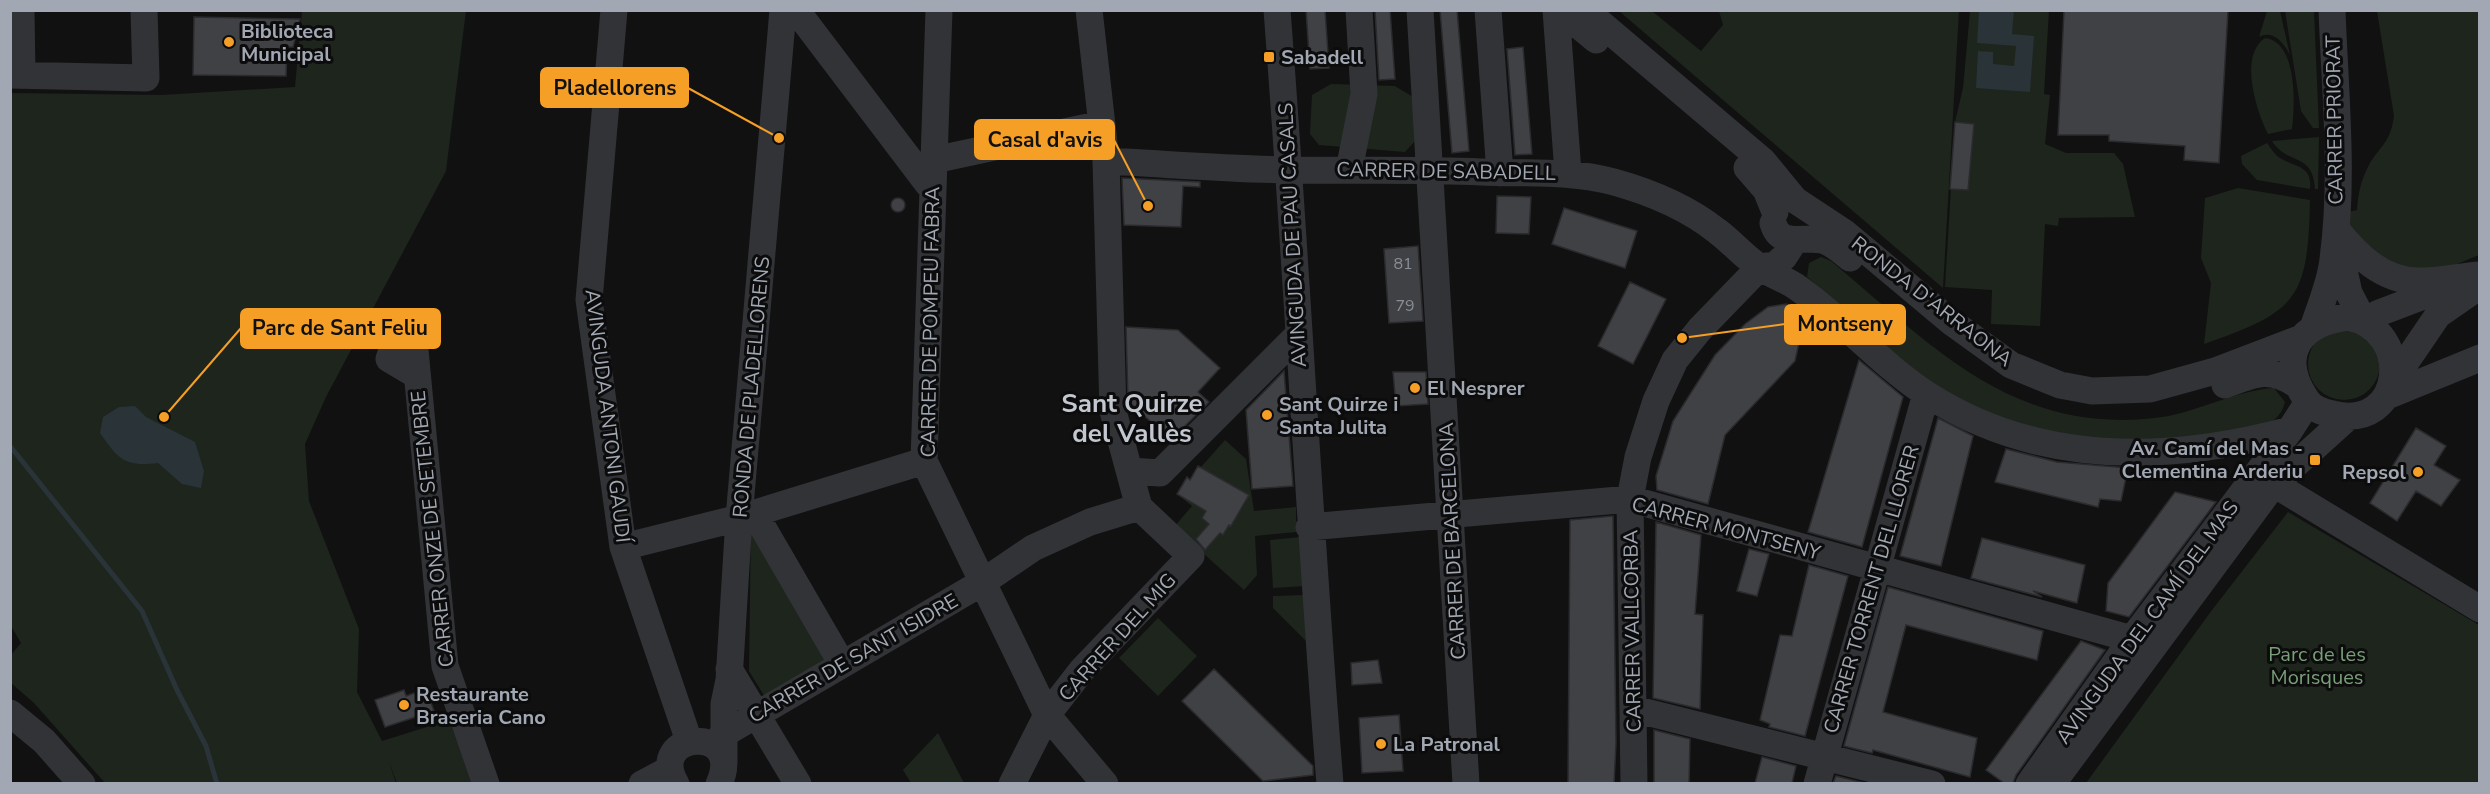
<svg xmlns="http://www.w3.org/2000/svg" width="2490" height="794" font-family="'Nunito Sans',sans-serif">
<rect width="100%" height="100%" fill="#111112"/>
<path fill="#1d251d" d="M302,11H466L446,171L326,397L305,444L309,501L359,629L357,692L382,741L449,720L473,783H397L389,762L396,783H105L34,703L11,683V655L21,643L11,626V93L161,95L295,87Z
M1619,11H1652L1701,51L1723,25L1719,11H1959L1943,288Z
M1970,11H2049L2044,94L2050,95L2045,144L2066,153H2114L2123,164L2135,217L2059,218L2058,226L2045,224L2040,326L1991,324L1992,290L1945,287L1955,122L1963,88Z
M2267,11H2280L2290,55C2284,43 2273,29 2259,37Z
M2285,11H2314L2319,128H2313L2301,111Z
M2377,11H2479V255L2445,269L2402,273L2355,242L2344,213L2357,210C2358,196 2360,183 2367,169C2378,146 2390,146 2394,116Z
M2265,38C2298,42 2295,106 2292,129L2268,134C2257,112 2238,56 2265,38Z
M1331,84L1395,86L1413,97L1417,139L1405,152L1319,145L1310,134L1312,95Z
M2319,137L2318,189H2315C2313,152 2288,166 2272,141Z
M2267,143C2271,148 2274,154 2280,158C2294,167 2313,165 2310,189L2257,180L2242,164L2241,156Z
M2238,188L2310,200C2308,298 2298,312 2204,344L2211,283L2201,258L2205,198Z
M1821,257L1831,261C1932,345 2011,434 2155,418C2194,414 2236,390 2274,388L2285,402C2278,432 2243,430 2217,434C2198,436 2178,441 2158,441C2076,445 1984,423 1918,372C1879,342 1844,309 1807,277L1809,263Z
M2308 364a36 36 0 1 1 72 0a36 36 0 1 1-72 0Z
M1225,440L1246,459L1254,511L1296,507V532L1255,536L1257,575L1244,590L1174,527L1192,506L1177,494L1206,511L1203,518L1223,535L1229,525L1231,526L1246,501L1241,491L1201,467Z
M2288,512L2479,625V783H2086L2212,610Z
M751,522L830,659L765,697L749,671Z
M1301,537L1305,586L1273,588L1270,540Z
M1305,595L1306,641L1273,608V596Z
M1158,618L1197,656L1158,696L1119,658Z
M938,733L964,783H911L903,770Z"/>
<path fill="#293338" d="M1979,11H2014L2012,34L2034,36L2030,92L1976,88L1978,51L1993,52V64L2014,66L2016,46L1977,43Z
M135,406L146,417L195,442L204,471L201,488L182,484L158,463C125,467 119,460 100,433L103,417L119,407Z"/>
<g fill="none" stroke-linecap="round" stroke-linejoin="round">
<path stroke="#293338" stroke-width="5" d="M10,446L142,611L177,690L206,746L217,784"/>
</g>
<path fill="#404145" stroke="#2b2b2e" stroke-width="1.5" d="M1306,10H1325L1329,68L1310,69Z
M1375,10H1390L1395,79L1379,80Z
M1440,10H1457L1469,151L1452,153Z
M2064,10L2228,11L2219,163L2184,160L2185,146L2109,141V135H2058Z
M194,17L300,19L293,47H287L286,76L193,75Z
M1523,47L1532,154L1515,155L1507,49Z
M1955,122L1974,124L1968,190L1950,189Z
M1122,178L1200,182V187L1183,186L1181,227L1124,225Z
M1497,196L1531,197L1529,234L1496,233Z
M891 205a7 7 0 1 1 14 0a7 7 0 1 1-14 0Z
M1564,208L1637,231L1625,268L1552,244Z
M1418,246L1423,321L1389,323L1384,249Z
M1630,282L1666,299L1633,364L1598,346Z
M1786,304L1799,308L1805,315L1795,361L1725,435L1708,504L1657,490L1656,476L1673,421L1715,355L1745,324L1768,307Z
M1126,327L1178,330L1220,368L1198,392L1209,402L1171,440L1128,401Z
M1859,360L1903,397L1862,547L1808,532Z
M1284,371L1293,486L1252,489L1246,410Z
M1393,372H1426L1428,404L1396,406Z
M1938,418L1973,436L1941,566L1900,556Z
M2416,428L2446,446L2434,465L2460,480L2441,506L2416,491L2397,521L2370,503Z
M2006,449L2057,462L2128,468L2121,501L2100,499L2098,507L1995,482Z
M1198,466L1249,495L1231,526L1229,525L1223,535L1220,533L1205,550L1196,539L1209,524L1202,518L1206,511L1177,494L1187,477L1190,480Z
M2175,492L2216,502L2129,617L2106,611L2108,583Z
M1613,516L1616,743L1614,783H1568L1570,520Z
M1656,522L1701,535L1695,614L1703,615L1700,709L1653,698Z
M1982,538L2085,565L2077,603L2033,591L2042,597L1971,578Z
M1749,549L1769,554L1757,596L1737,591Z
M1809,565L1848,576L1805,736L1769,727L1770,724L1760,720L1780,635L1792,636Z
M1888,587L2043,631L2037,660L1906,625L1883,712L1977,738L1970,777L1873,750L1872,753L1844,746Z
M2081,641L2105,650L2016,775L2013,783H2004L1986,770Z
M1378,660L1382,683L1352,685L1351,663Z
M1214,669L1313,766V775L1263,781L1182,701Z
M426,689L434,711L385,727L375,700L404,690L406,696Z
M1399,715L1403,771L1362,773L1359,718Z
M1654,730L1690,739L1689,783H1654Z
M1762,757L1796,766L1792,783H1755Z
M1836,776L1864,783H1833Z"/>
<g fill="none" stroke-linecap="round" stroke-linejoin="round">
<path stroke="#323337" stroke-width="27" d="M21,10L22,75
M614,10L589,300L623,547L689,741
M796,10L928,184L933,186
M939,10L924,461L1047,715L1105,784
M1089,10L1106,161L1113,411L1139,507
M1277,10C1297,268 1309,526 1330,784
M1420,10L1466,784
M1488,10L1500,173
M1556,10L1568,173
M1560,10L1596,40
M1585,10L1763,161L1795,200L1845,233L1950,321L2011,365L2060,385L2092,391L2150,389L2215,371L2299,339
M10,75L146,78L144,10
M934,160L1102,124
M1106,161C1167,164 1229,169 1290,170C1354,171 1418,169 1481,172C1526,174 1570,170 1614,182C1650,192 1688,208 1717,231C1732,242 1745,258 1761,268C1772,275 1784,279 1795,286C1842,318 1880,364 1928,395C2039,466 2167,463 2290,430
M1747,168L1766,190L1775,212
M1349,170L1364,94L1359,10
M1773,223C1780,248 1803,236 1822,240C1833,243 1841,251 1850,258
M2336,229C2357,255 2382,281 2419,281C2439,282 2460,276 2480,275
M2339,247L2349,293L2363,320
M2348,317C2415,330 2404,432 2333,414C2322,412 2312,409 2306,399C2277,355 2299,323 2348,317Z
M2365,321L2379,313L2450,286
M2314,325C2321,304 2331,281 2333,259C2344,177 2335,93 2332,10
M416,375L389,359L397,335L404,331L413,338L415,350L445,666L486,784
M2393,381L2438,315L2480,286
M2225,385C2254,374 2269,366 2297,385
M2387,396L2480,358
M1130,471L1160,473L1298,335
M2274,484L2480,609
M755,514L842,664
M1309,527L1630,499L2132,639
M623,547L739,518L924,461
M729,669L798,784
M1634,709L1932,784
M10,713L44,741L82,784
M722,735L983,582L1033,548L1090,522L1139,507
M724,763V704L729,680L739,518L783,10
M642,784L670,769
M676,784C645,731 746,723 719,784
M1012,784L1047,715L1082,670L1191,556L1139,507
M1634,784L1630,499L1638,457L1656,401L1675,360L1700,329L1760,267L1775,265L1784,257L1795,240
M1817,784L1926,394
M2029,784L2132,639L2290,430L2308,402
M2052,784L2274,484L2347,418"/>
</g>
<g fill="#f59f26" stroke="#0c0c0d" stroke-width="2">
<circle cx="229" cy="42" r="6"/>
<rect x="1263" y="51" width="12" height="12" rx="3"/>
<circle cx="1415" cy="388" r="6"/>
<circle cx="1267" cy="415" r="6"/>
<rect x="2309" y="454" width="12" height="12" rx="3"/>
<circle cx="2418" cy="472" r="6"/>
<circle cx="404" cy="705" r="6"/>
<circle cx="1381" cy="744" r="6"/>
</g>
<g text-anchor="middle" stroke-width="6" stroke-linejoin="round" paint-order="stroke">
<g font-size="16" fill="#8a8e98">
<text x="1403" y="269">81</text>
<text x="1405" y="311">79</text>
</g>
<g font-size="20" font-weight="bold" fill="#a2a8b3" stroke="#0c0c0d" text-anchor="start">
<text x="241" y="38">Biblioteca<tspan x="241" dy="23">Municipal</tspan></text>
<text x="1281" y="64">Sabadell</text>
<text x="1427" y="395">El Nesprer</text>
<text x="1279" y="411">Sant Quirze i<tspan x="1279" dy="23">Santa Julita</tspan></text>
<text x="2303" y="455" text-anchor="end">Av. Camí del Mas -<tspan x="2303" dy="23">Clementina Arderiu</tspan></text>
<text x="2406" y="479" text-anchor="end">Repsol</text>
<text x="416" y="701">Restaurante<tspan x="416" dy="23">Braseria Cano</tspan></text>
<text x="1393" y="751">La Patronal</text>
</g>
<g font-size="20" fill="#a2a8b3" stroke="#0c0c0d">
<text transform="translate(2334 120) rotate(-91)" y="7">CARRER PRIORAT</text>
<text transform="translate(1446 171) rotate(1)" y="7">CARRER DE SABADELL</text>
<text transform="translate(1292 235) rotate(-93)" y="7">AVINGUDA DE PAU CASALS</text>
<text transform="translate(1932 301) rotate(38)" y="7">RONDA D'ARRAONA</text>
<text transform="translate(930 322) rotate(-89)" y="7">CARRER DE POMPEU FABRA</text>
<text transform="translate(751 387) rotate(-85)" y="7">RONDA DE PLADELLORENS</text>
<text transform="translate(608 416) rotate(83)" y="7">AVINGUDA ANTONI GAUDÍ</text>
<text transform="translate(1726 528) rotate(15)" y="7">CARRER MONTSENY</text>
<text transform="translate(432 529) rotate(-96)" y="7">CARRER ONZE DE SETEMBRE</text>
<text transform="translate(1452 541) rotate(-93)" y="7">CARRER DE BARCELONA</text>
<text transform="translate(1871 589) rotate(-74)" y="7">CARRER TORRENT DEL LLORER</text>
<text transform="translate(2147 622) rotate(-54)" y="7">AVINGUDA DEL CAMÍ DEL MAS</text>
<text transform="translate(1632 631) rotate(-91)" y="7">CARRER VALLCORBA</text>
<text transform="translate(1117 637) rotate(-48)" y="7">CARRER DEL MIG</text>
<text transform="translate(853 658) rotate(-30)" y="7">CARRER DE SANT ISIDRE</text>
</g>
<g font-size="20" fill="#799f78" stroke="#0c0c0d">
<text x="2317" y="661">Parc de les<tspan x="2317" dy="23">Morisques</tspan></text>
</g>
<g font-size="26" font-weight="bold" fill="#c3c7cf" stroke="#0c0c0d">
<text x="1132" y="412">Sant Quirze<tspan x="1132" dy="30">del Vallès</tspan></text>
</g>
</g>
<path fill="none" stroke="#f59f26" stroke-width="2" d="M779 138L688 88M1148 206L1114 140M1682 338L1785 324M164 417L241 328"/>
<g fill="#f59f26" stroke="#0c0c0d" stroke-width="2">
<circle cx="779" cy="138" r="6"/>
<circle cx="1148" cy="206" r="6"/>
<circle cx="1682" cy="338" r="6"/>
<circle cx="164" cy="417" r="6"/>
</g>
<g fill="#f59f26" stroke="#f59f26" stroke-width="2">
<rect x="541" y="68" width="147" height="39" rx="6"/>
<rect x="975" y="120" width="139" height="39" rx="6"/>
<rect x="1785" y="305" width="120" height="39" rx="6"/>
<rect x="241" y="309" width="199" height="39" rx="6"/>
</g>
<g font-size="21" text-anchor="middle" font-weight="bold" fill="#111">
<text x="615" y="95">Pladellorens</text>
<text x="1045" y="147">Casal d'avis</text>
<text x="1845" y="331">Montseny</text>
<text x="340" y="335">Parc de Sant Feliu</text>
</g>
<rect width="2490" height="794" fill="none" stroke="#a2a8b3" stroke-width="24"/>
</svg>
